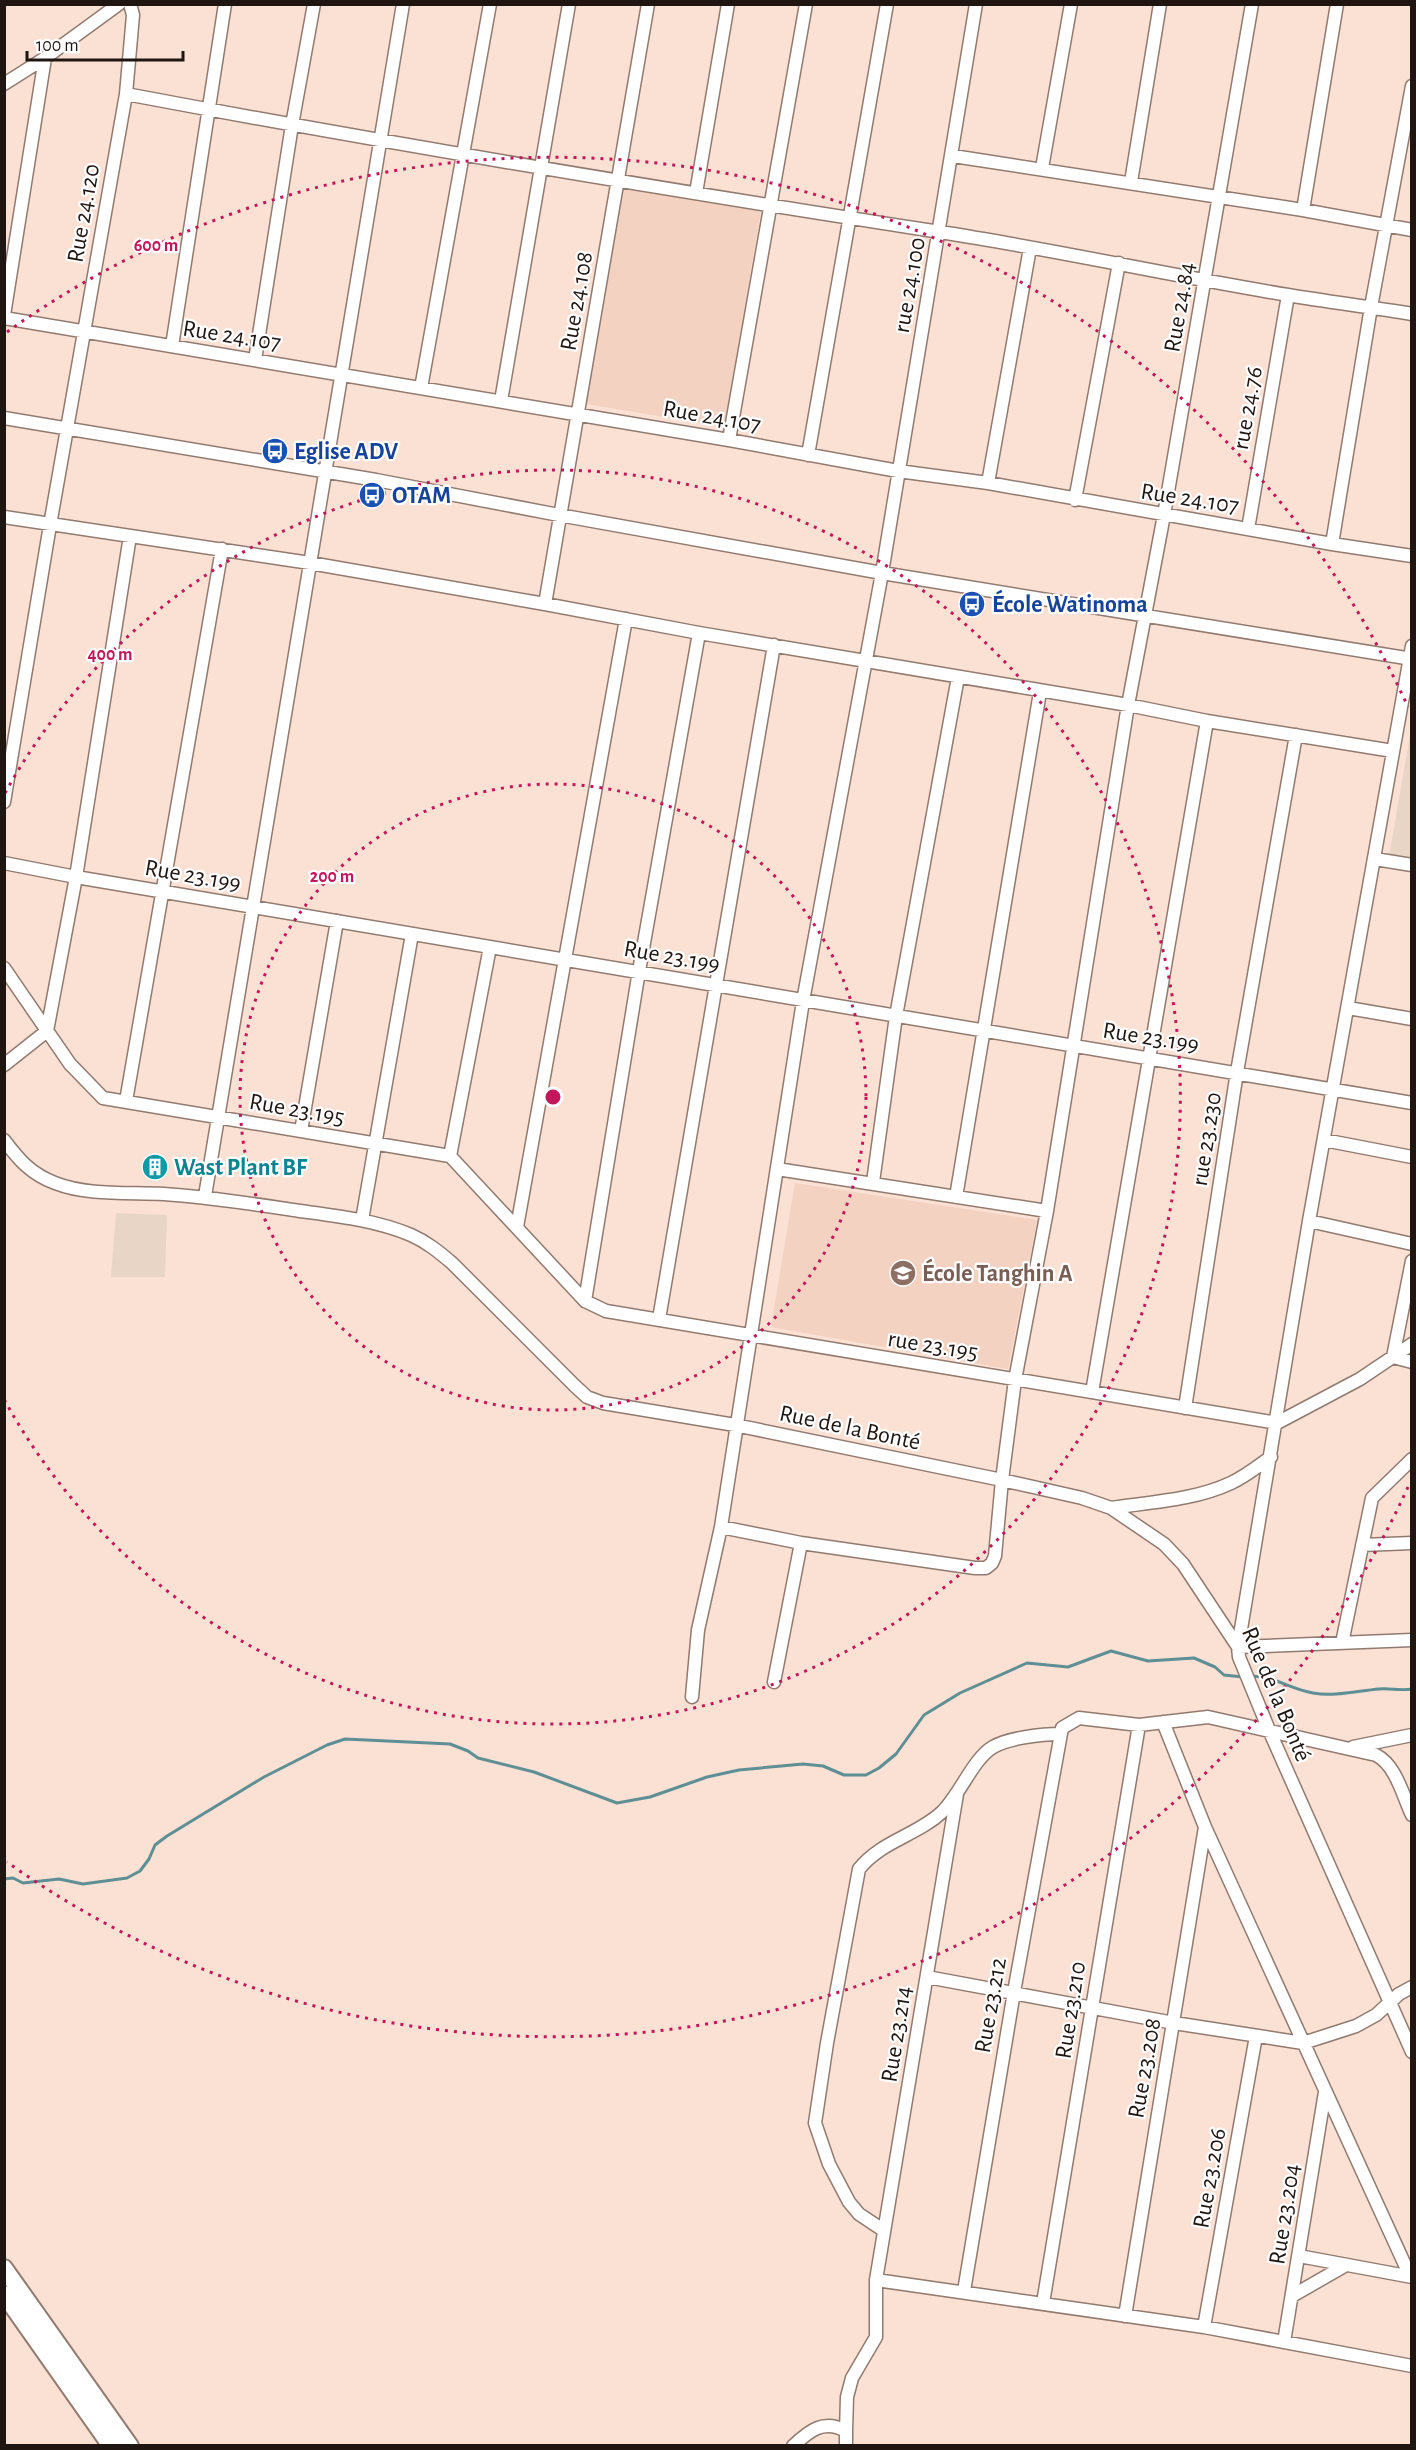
<svg xmlns="http://www.w3.org/2000/svg" width="1416" height="2450" font-family="'Alegreya Sans',sans-serif">
<rect width="100%" height="100%" fill="#fbe0d4"/>
<path fill="#f3d2c2" d="M624,186L761,210L724,427L586,404Z
M795,1183L1037,1220L1008,1369L771,1327Z"/>
<path fill="#e8d5c5" d="M1411,730V860L1389,856Z
M116,1213L167,1215L165,1277H111Z"/>
<g fill="none" stroke-linecap="round" stroke-linejoin="round">
<path stroke="#5e8f94" stroke-width="3" d="M1250,1676C1275,1676 1289,1689 1313,1693C1334,1697 1357,1691 1379,1689C1390,1688 1400,1691 1412,1689
M4,1879L13,1878L23,1883L59,1879L83,1884L127,1878L140,1871L149,1859L155,1845L167,1836L264,1777L327,1745L345,1739L450,1744L468,1751L478,1758L534,1772L617,1803L650,1797L707,1777L739,1770L803,1764L823,1766L844,1775H866L879,1768L896,1754L924,1715L960,1693L1027,1663L1068,1667L1111,1651L1148,1661L1194,1658L1215,1667L1224,1675L1243,1677"/>
<defs>
<path id="minor" d="M4,84L45,58L119,4
M126,94C396,145 668,190 940,232C1057,250 1172,276 1288,295C1329,302 1371,307 1412,314
M953,156L1303,210L1412,230
M1042,168L1071,4
M1131,182L1160,4
M696,193L728,4
M1303,210L1337,4
M4,315L45,58
M4,318L729,440L898,471L988,483L1332,544L1412,556
M172,346L225,4
M255,360L292,125L314,4
M421,388L490,4
M501,401L569,4
M4,418L376,480L559,515L882,573L1412,659
M729,440L806,4
M808,455L887,4
M988,483L1030,248
M1075,500L1119,263
M4,517L310,563L545,604L699,633L1128,705L1207,721L1393,751
M1248,529L1288,295
M1332,544L1371,307L1412,86
M545,604L648,4
M4,802L50,525L126,94L133,15L130,4
M1375,859L1412,865
M4,863L76,877L1412,1103
M4,968L70,1064L103,1098L450,1156L585,1301L606,1311L1277,1423L1360,1379L1412,1344
M1348,1008L1412,1019
M4,1065L47,1031L76,877L130,536
M126,1101L222,549
M301,1131L337,921
M4,1140C19,1160 31,1174 55,1183C88,1196 129,1192 164,1194C210,1197 254,1204 300,1211C337,1216 375,1220 411,1235C427,1242 439,1252 452,1263L575,1386L587,1397L603,1403L735,1425L1002,1480L1082,1498L1111,1508L1164,1544L1183,1564L1238,1647L1239,1657L1269,1730L1412,2052
M1324,1140L1412,1157
M450,1156L490,947
M777,1169L1047,1211
M873,1182L896,1016L958,677
M205,1196L403,4
M956,1197L1040,692
M362,1220L412,934
M1309,1221L1412,1244
M517,1227L626,619
M1412,1261L1393,1357L1412,1362
M585,1301L639,971L699,633
M659,1319L774,645
M1092,1392L1207,721
M1185,1408L1237,1072L1296,735
M1111,1508C1151,1502 1195,1500 1231,1483C1246,1476 1258,1466 1271,1457
M721,1527L801,1543L975,1568H986L992,1563L995,1556L1002,1480L1015,1380L1047,1211L1128,705L1164,515L1252,4
M1362,1545L1412,1543
M1342,1643L1372,1498L1412,1459
M1238,1647L1309,1221L1412,646
M1238,1647L1412,1640
M774,1682L801,1543
M692,1697L698,1630L721,1527L803,1001L882,573L976,4
M1163,1722L1205,1827L1410,2276
M1353,1747L1412,1735
M927,1977L1174,2023L1303,2043L1356,2026L1376,2015L1399,1994L1412,1987
M883,2230L859,2214L849,2202L829,2164L815,2123L827,2043L859,1869C881,1841 918,1835 942,1812C961,1793 973,1759 993,1747C1008,1738 1042,1734 1060,1734
M1299,2256L1412,2277
M876,2280L1204,2327L1412,2366
M964,2291L1014,1992L1062,1728L1079,1718L1139,1725L1208,1717L1376,1755C1396,1765 1403,1796 1412,1815
M1292,2296L1346,2265
M1043,2303L1139,1725
M1125,2316L1205,1827
M1204,2327L1256,2036
M1284,2342L1325,2092
M793,2446C810,2430 824,2419 846,2431L847,2397L852,2378L876,2337V2280L957,1794
M846,2446V2431"/>
<path id="major" d="M4,2268L130,2446
M4,2294L111,2446"/>
</defs>
<use href="#minor" stroke="#917a6f" stroke-width="15"/>
<use href="#major" stroke="#917a6f" stroke-width="20"/>
<use href="#minor" stroke="#fff" stroke-width="12"/>
<use href="#major" stroke="#fff" stroke-width="16"/>
</g>
<g fill="none" stroke="#c2185b" stroke-width="3" stroke-dasharray="3 6">
<circle cx="553" cy="1097" r="313"/>
<path d="M5 793A627 627 0 1 1 5 1401"/>
<path d="M1408 1487A940 940 0 0 1 7 1862M7 332A940 940 0 0 1 1408 707"/>
</g>
<defs>
<symbol id="bus-disc" viewBox="-11 -11 22 22"><circle r="9.5" fill="#1a4fb4" stroke="#fff"/><path d="M-5-6H5V4H4V6H2V4H-2V6H-4V4H-5ZM-3.5-4V0h7V-4ZM-3.5 1.2v1.5H-2V1.2ZM2 1.2v1.5H3.5V1.2Z" fill="#fff"/></symbol>
<symbol id="building-disc" viewBox="-11 -11 22 22"><circle r="9.5" fill="#0f9aa8" stroke="#fff"/><path d="M-4-6H4V6H1V3H-1V6H-4ZM-2.5-4.3h1.7v1.8h-1.7ZM.8-4.3h1.7v1.8H.8ZM-2.5-1h1.7V.8h-1.7ZM.8-1h1.7V.8H.8Z" fill="#fff"/></symbol>
<symbol id="school-disc" viewBox="-11 -11 22 22"><circle r="9.5" fill="#8d6e63" stroke="#fff"/><path d="M0-5L7-2L0 1L-7-2ZM-4 1L0 2.5L4 1V4Q0 6-4 4Z" fill="#fff"/></symbol>
</defs>
<g fill-rule="evenodd">
<use href="#bus-disc" x="260" y="436" width="30" height="30"/>
<use href="#bus-disc" x="357" y="480" width="30" height="30"/>
<use href="#bus-disc" x="957" y="589" width="30" height="30"/>
<use href="#building-disc" x="140" y="1152" width="30" height="30"/>
<use href="#school-disc" x="888" y="1258" width="30" height="30"/>
</g>
<g text-anchor="middle" stroke-width="4.5" stroke-linejoin="round" paint-order="stroke">
<g font-size="24" fill="#1f1612" stroke="#fff">
<text transform="translate(83 213) rotate(-80)" y="8">Rue 24.120</text>
<text transform="translate(909 285) rotate(-80)" y="8">rue 24.100</text>
<text transform="translate(576 301) rotate(-80)" y="8">Rue 24.108</text>
<text transform="translate(1179 307) rotate(-80)" y="8">Rue 24.84</text>
<text transform="translate(232 335) rotate(9)" y="8">Rue 24.107</text>
<text transform="translate(1247 408) rotate(-80)" y="8">rue 24.76</text>
<text transform="translate(712 416) rotate(10)" y="8">Rue 24.107</text>
<text transform="translate(1190 498) rotate(9)" y="8">Rue 24.107</text>
<text transform="translate(193 875) rotate(10)" y="8">Rue 23.199</text>
<text transform="translate(672 956) rotate(10)" y="8">Rue 23.199</text>
<text transform="translate(1151 1037) rotate(9)" y="8">Rue 23.199</text>
<text transform="translate(297 1109) rotate(10)" y="8">Rue 23.195</text>
<text transform="translate(1206 1139) rotate(-81)" y="8">rue 23.230</text>
<text transform="translate(933 1345) rotate(9)" y="8">rue 23.195</text>
<text transform="translate(850 1427) rotate(12)" y="8">Rue de la Bonté</text>
<text transform="translate(1277 1694) rotate(67)" y="8">Rue de la Bonté</text>
<text transform="translate(990 2005) rotate(-80)" y="8">Rue 23.212</text>
<text transform="translate(1070 2010) rotate(-81)" y="8">Rue 23.210</text>
<text transform="translate(896 2034) rotate(-81)" y="8">Rue 23.214</text>
<text transform="translate(1144 2068) rotate(-80)" y="8">Rue 23.208</text>
<text transform="translate(1209 2178) rotate(-80)" y="8">Rue 23.206</text>
<text transform="translate(1284 2214) rotate(-81)" y="8">Rue 23.204</text>
</g>
<g font-size="24" font-weight="bold" fill="#164399" stroke="#fff" text-anchor="start">
<text x="294" y="459">Eglise ADV</text>
<text x="392" y="503">OTAM</text>
<text x="992" y="612">École Watinoma</text>
</g>
<g font-size="24" font-weight="bold" fill="#0d838f" stroke="#fff" text-anchor="start">
<text x="174" y="1175">Wast Plant BF</text>
</g>
<g font-size="24" font-weight="bold" fill="#785e54" stroke="#fff" text-anchor="start">
<text x="922" y="1281">École Tanghin A</text>
</g>
</g>
<circle cx="553" cy="1097" r="9" fill="#c2185b" stroke="#fff" stroke-width="3"/>
<g font-size="18" text-anchor="middle" font-weight="bold" fill="#c2185b" stroke="#fff" stroke-width="4.5" stroke-linejoin="round" paint-order="stroke">
<text x="156" y="251">600 m</text>
<text x="110" y="660">400 m</text>
<text x="332" y="882">200 m</text>
</g>
<rect width="1416" height="2450" fill="none" stroke="#1f1612" stroke-width="12"/>
<path d="M27 51v9h156v-9" fill="none" stroke="#1f1612" stroke-width="3"/>
<text x="36" y="51" font-size="18" fill="#1f1612" stroke="#ffffff" stroke-width="4.5" paint-order="stroke">100 m</text>
</svg>
